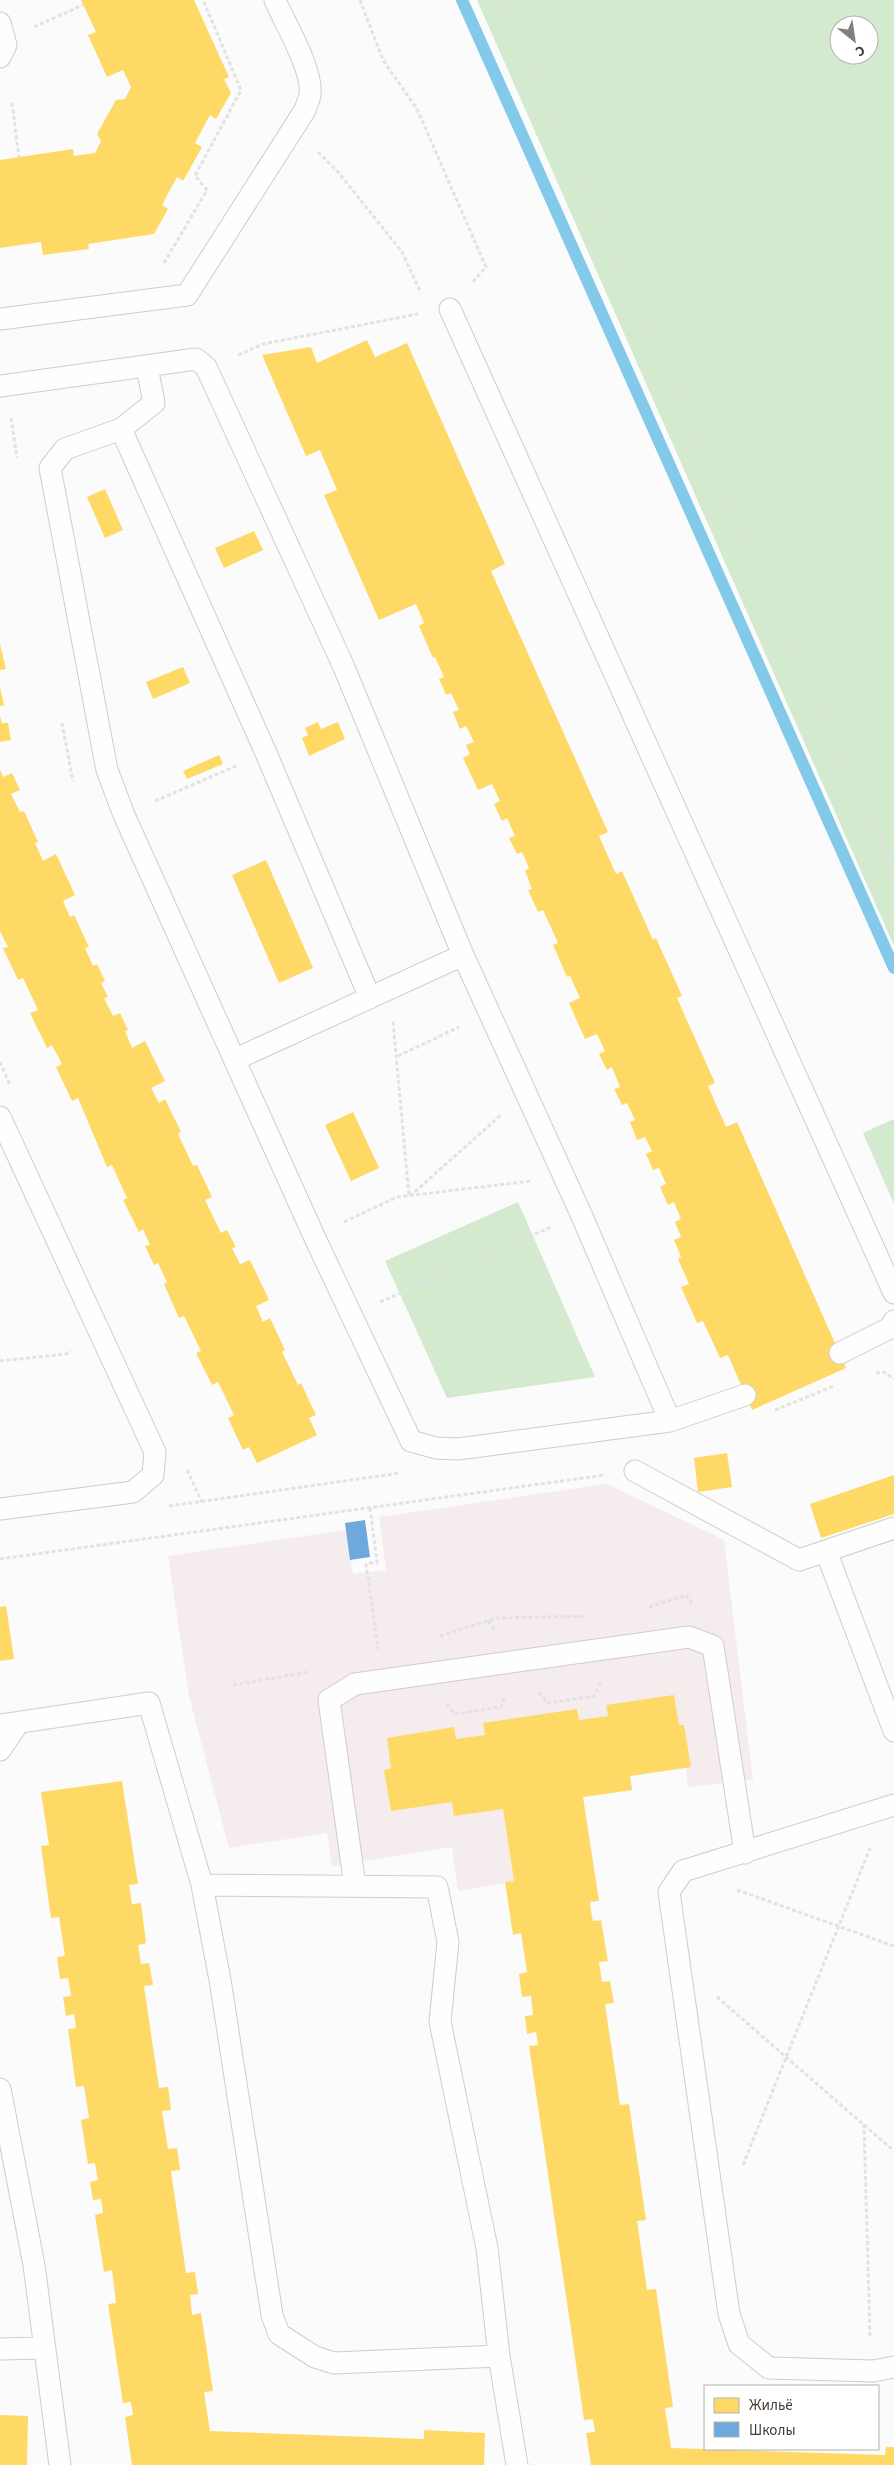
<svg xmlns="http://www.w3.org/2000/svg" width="894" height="2465" font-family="'Source Sans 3',sans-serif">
<rect width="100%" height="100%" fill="#fbfbfb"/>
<path fill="#f5ecee" d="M607,1484L724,1540L753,1780L688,1787L686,1768L630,1776L632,1790L503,1809L514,1881L458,1891L452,1847L332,1866L327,1833L229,1848L189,1696L168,1556L346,1530L353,1574L386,1570L379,1517Z"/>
<path fill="#d4eace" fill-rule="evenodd" d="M477,0H894V946ZM839,25H869V55H839Z
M894,1119V1204L863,1133Z
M518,1202L595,1377L447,1398L385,1261Z"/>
<path fill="#ffd966" d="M81,0H194L229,77L224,79L231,93L216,119L210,115L195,143L202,147L183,181L177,177L162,205L168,209L154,234L88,244L89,249L43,255L41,242L0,248V160L73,149L74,156L95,153L101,141L97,134L116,100L125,99L131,87L123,70L107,77L88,35L96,32Z
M367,340L375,357L407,343L505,564L491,571L608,832L599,836L616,874L622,871L653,940L656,938L682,996L677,998L715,1083L708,1086L726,1127L737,1122L846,1368L752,1410L728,1355L720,1358L703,1321L697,1323L681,1287L689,1284L678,1259L681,1257L674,1240L681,1237L675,1222L681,1219L674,1202L668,1205L660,1187L666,1184L659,1168L653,1170L646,1154L652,1151L645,1137L637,1140L630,1122L635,1120L627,1103L622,1105L614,1089L620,1087L612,1067L607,1070L599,1054L605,1051L597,1034L585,1039L569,1003L580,998L570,976L567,977L553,945L558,943L543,910L538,912L528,890L532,889L525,871L529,868L522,852L517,854L509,838L515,836L507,818L502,821L494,804L500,801L492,784L478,790L463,758L470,754L466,745L474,742L466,726L460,729L453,712L459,710L451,693L446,695L439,679L444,677L435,657L433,658L419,626L424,623L416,604L379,620L324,495L337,490L320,450L306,456L262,355L311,347L317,363Z
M105,489L123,530L105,538L87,497Z
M254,531L263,550L224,568L215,548Z
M0,644L6,669L0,670Z
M183,667L190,683L153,699L146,682Z
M0,687L4,705L0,706Z
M0,716L2,723H8L11,740L0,742Z
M318,722L321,729L338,722L345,739L309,756L302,738L308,735L305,728Z
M219,755L223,764L187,779L183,771Z
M0,770L3,777L12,773L20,790L11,794L20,812L24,811L38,842L35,843L43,861L56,854L75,895L63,901L70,917L74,915L89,947L85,948L93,966L97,964L105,981L101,983L108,997L104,998L113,1016L120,1013L128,1030L125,1031L132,1048L145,1041L165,1081L151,1088L159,1103L165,1099L181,1132L178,1134L193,1166L197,1165L212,1197L205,1200L221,1233L227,1230L236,1247L232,1248L240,1264L250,1260L269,1300L256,1306L263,1322L270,1318L285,1350L282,1352L298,1385L301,1383L316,1415L309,1418L317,1435L257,1463L249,1447L243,1450L228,1418L234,1415L218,1382L212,1385L196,1353L201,1351L184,1316L179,1318L164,1284L167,1282L158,1263L154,1265L145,1246L150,1245L143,1229L139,1232L123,1200L127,1198L112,1165L107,1167L78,1098L72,1101L56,1067L62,1064L52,1045L47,1048L30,1013L38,1010L23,978L18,980L3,948L8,947L0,931Z
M266,860L313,968L279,983L232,875Z
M353,1112L379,1168L351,1181L325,1125Z
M727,1453L732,1487L698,1492L694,1458Z
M894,1475V1514L821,1538L810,1504Z
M6,1606L14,1659L0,1661V1607Z
M674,1695L679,1725H684L691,1767L630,1776L632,1790L583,1797L599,1901L590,1902L591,1911L593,1921L601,1920L608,1961L599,1962L602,1982L610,1981L614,2003L605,2004L620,2105L629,2104L646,2220L637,2221L647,2290L656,2289L673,2407L665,2408L671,2448L885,2455L886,2447H894V2465H591L586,2433L595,2432L593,2419L584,2420L573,2343L529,2046L538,2045L536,2032L527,2034L525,2016L533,2015L531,1996L522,1997L519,1974L527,1972L521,1933L513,1935L505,1882L514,1881L503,1809L454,1816L452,1802L391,1811L384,1770L391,1768L387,1738L454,1727L456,1739L485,1735L483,1723L577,1709L579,1720L608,1716L606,1705Z
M122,1781L138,1884L129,1885L132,1904L141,1903L146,1943L138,1945L141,1964L149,1963L153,1985L144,1986L159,2088L168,2087L171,2110L162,2111L168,2149L177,2148L180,2170L171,2171L186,2273L195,2272L198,2294L190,2295L192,2315L201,2313L213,2391L204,2392L210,2431L424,2439V2430L485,2433L484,2465H132L125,2417L133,2415L131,2402L123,2403L108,2304L116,2303L112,2270L104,2272L95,2215L103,2213L101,2199L93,2200L90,2182L98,2180L95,2163L88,2164L81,2120L89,2118L84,2086L76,2087L68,2029L76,2028L74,2014L66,2016L63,1997L71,1996L68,1978L60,1979L57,1957L65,1956L59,1917L51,1918L41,1846L49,1845L41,1792Z
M0,2415L28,2416L27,2465H0Z"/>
<path fill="#6fa8dc" d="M365,1520L370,1557L350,1560L345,1523Z"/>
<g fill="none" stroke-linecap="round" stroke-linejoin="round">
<path stroke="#83c9ea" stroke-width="12" d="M462,0L894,968"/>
<defs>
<path id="service" d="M0,23L6,45L0,57
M450,309L894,1293
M0,319L187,295L305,110C306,106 309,100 310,95C313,69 285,24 275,0
M147,367L154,403L121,429L65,449L50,468L107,770L124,815L314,1236L411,1441L436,1448L458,1449L670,1421L745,1395
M0,386L196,359L206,367L343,665L463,955L581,1214L670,1421
M121,429L266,753L370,998
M236,1059L463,955
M0,1117L155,1452L153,1475L133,1492L0,1509
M840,1353L890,1328L894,1321
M635,1471L799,1560L826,1551L894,1731
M826,1551L894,1528
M0,1725L149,1703L202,1885L437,1887L448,1942L440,2022L487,2248L499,2356L517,2465
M0,1750L19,1722
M894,1805L683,1871L669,1892L729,2314L739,2344L769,2368L873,2371L894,2367
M202,1885L220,1980L272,2315L279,2334L315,2357L334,2363L499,2356
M355,1886L329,1700L355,1684L689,1637L713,1646L745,1853
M0,2089L34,2265L60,2465
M0,2349L43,2348"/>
</defs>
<use href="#service" stroke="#d1ccc9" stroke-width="23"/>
<path stroke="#e2e2e2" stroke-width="3" stroke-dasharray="4 2.5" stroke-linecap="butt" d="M360,0L383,60L417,109L486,267L471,284
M500,0L894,872
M34,27L83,5
M12,103L19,157
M318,152L338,172L402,252L421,293
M164,263L207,190L195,176L241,90L203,0
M238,355L263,344L418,314
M11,418L17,458
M62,723L73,781
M155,801L236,766
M393,1022L409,1196
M398,1056L459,1027
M0,1062L10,1085
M410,1196L501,1115
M344,1222L397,1197L531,1181
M380,1302L551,1227
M0,1361L66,1354L71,1351
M876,1373L884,1372L894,1379
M775,1410L834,1386
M187,1470L202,1502
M169,1506L400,1473
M370,1508L377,1562L366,1564L378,1649
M0,1559L605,1475
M649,1607L686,1595L693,1604
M488,1621L495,1630
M440,1636L496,1618L586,1616
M233,1685L309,1672
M539,1692L548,1703L594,1696L601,1682
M447,1704L455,1714L501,1707L505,1696
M737,1890L894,1946
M717,1997L894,2151
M864,2124L870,2337
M743,2165L870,1848"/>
<use href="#service" stroke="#fefefe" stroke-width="21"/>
</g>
<rect x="704" y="2385" width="175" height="65" fill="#ffffff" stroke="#b5b1ad"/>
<rect x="714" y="2398" width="25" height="15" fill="#ffd966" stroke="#b5b1ad"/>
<text x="749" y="2410" font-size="15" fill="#453b33">Жильё</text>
<rect x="714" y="2422" width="25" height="15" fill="#6fa8dc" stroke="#b5b1ad"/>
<text x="749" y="2435" font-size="15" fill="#453b33">Школы</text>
<g transform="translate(854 40) rotate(150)"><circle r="24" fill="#ffffff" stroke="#b5b1ad"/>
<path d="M0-4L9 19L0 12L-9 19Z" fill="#857e79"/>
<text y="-8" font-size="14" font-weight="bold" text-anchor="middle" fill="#453b33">С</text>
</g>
</svg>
